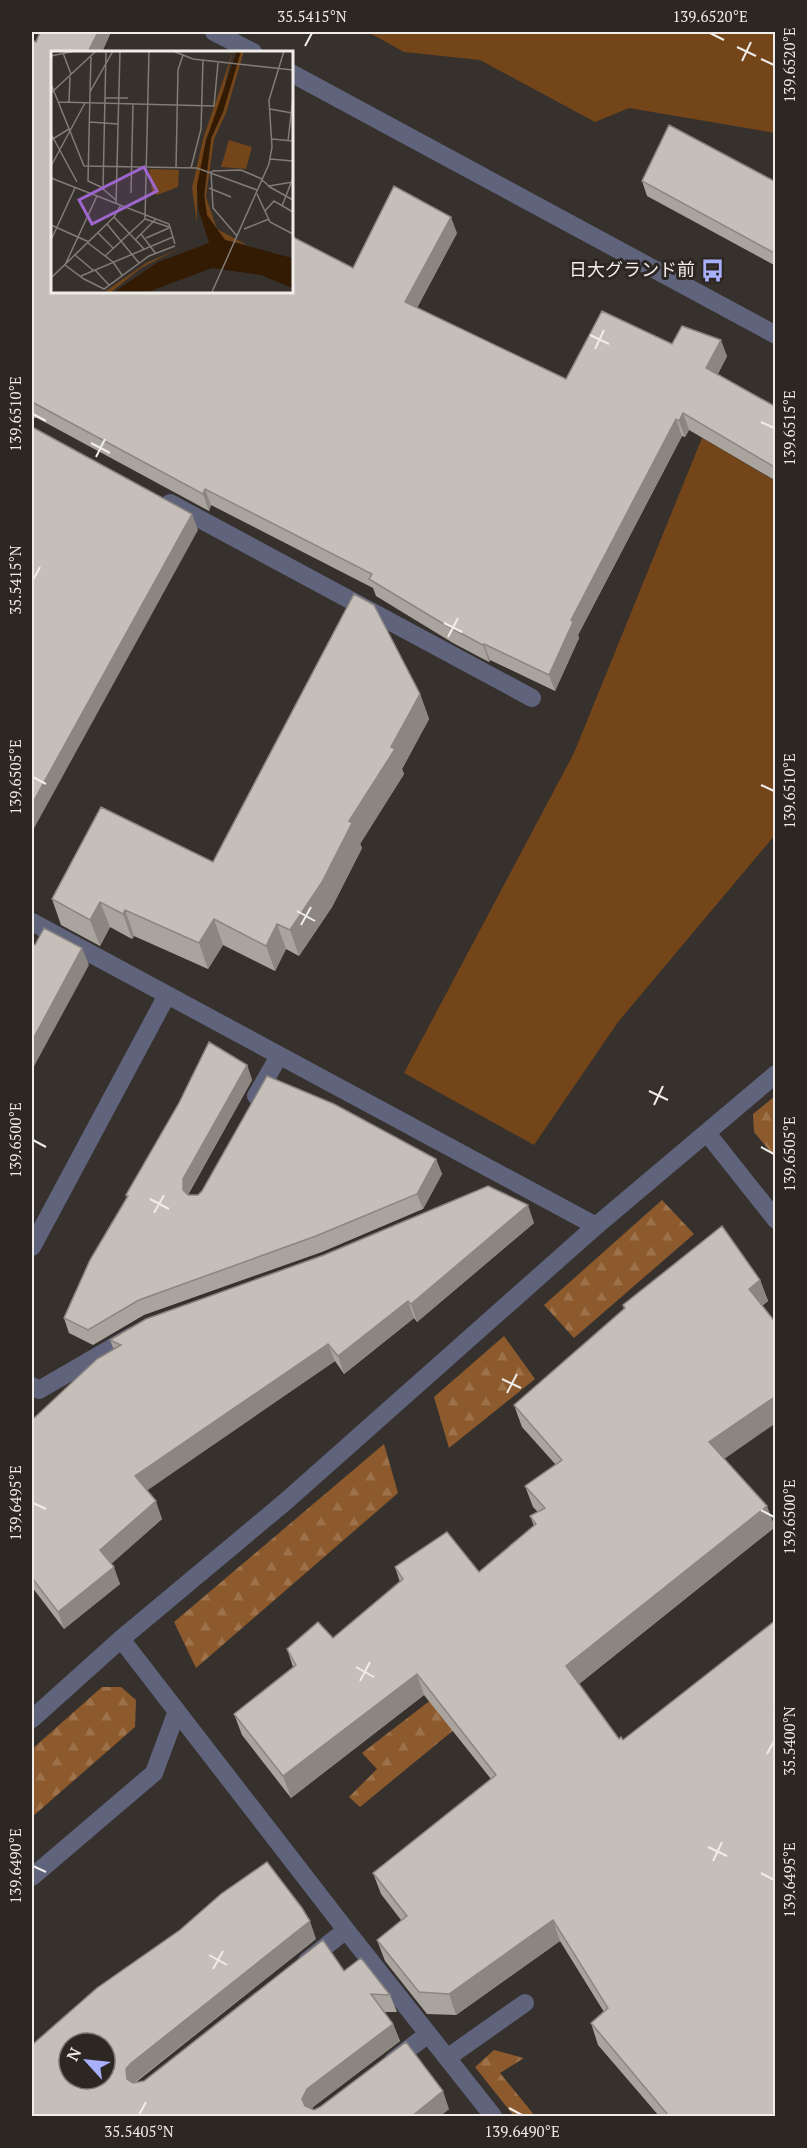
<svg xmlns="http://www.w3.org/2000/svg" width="807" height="2148" font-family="'PT Serif','Noto Sans JP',serif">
<defs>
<pattern id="forest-firs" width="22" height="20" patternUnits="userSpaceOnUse" patternTransform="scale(1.5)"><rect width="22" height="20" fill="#8d5a2d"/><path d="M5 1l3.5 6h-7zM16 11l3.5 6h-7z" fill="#9d724b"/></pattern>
</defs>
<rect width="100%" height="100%" fill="#37312d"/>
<path fill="url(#forest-firs)" d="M775,1096L776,1155L774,1156L754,1132L753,1114Z
M662,1200L694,1234L574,1338L544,1305Z
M504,1336L535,1379L449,1448L434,1397Z
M384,1444L398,1493L196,1668L174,1622Z
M514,1636L534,1664L360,1807L349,1797L377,1769L362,1753Z
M102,1687H121L136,1700L135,1727L32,1817V1749Z
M494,2050L524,2058L500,2073L535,2116H514L475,2067Z"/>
<path fill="#744519" d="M368,32H775V133L629,108L595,122L480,60L404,52Z
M702,438L775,481V835L618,1022L534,1145L404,1073L574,753Z"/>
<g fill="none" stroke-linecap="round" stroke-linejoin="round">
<path stroke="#5f637c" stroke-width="18" d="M214,32L253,52
M291,73L776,335
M170,503L532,698
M32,922L596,1226
M256,1096L279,1056
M707,1133L776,1220
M32,1247L167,995
M32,1386L39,1390L132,1336
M121,1639L346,1930L493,2116
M32,1719L121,1639L285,1502L596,1226L776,1074
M32,1877L154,1773L177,1711
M307,1961L346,1930
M447,2058L525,2003
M393,2061L428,2034"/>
</g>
<path fill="#aaa49f" d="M40,32H111L102,52H52V291L353,268L457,233L417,308L566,379L672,344L727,356L718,374L776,407V481L689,430L685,437L682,436L578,635L579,638L555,691L490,660L489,662L453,643L376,596L373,588L211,505L209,511L37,418H32V40L36,42Z
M642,181L776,182V266L647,196Z
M420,694L429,719L402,769L404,774L360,844L362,848L332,907L299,956L286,949L275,971L223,945L208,969L134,936L132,939L110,927L100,946L61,925L52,899L213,862Z
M247,1065L252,1080L188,1195H198L436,1159L442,1174L423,1209L322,1252L144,1315L93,1345L69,1333L64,1318L127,1198L126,1195Z
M534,1223L417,1322L414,1318L344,1374L335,1361L147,1490L162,1519L111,1564L120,1584L64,1629L32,1587V1420L114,1350L110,1340Z
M760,1280L768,1301L762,1306L724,1459L775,1527L579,1684L776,2116H659L598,2045L591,2023L604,2012L560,1941L456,2015L427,2014L385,1961L377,1940L401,1920L381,1894L373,1873L491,1779L424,1695L291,1798L242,1735L234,1714L293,1667L287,1649L333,1638L400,1582L395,1567L479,1572L534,1526L530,1516L538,1512L533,1507L525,1486L556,1465L522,1427L514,1405L624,1309L623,1305Z
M316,1939L135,2083L144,2081L344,1971L390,1995L397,2012H384L393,2024L400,2041L313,2107L312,2109L314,2110L449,2109L440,2116H32Z"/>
<path fill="#8b8682" d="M98,32H111L102,52H88Z
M451,217L457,233L411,319L405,302Z
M721,340L727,356L712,385L706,368Z
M683,413L689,430L685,437L679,421Z
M676,419L682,436L578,635L579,638L555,691L549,675L571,620Z
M205,489L211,505L209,511L203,494Z
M192,514L198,530L32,832V804Z
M484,644L490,660L489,662L483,645Z
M420,694L429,719L402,769L404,774L360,844L362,848L332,907L299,956L290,930L349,821Z
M100,902L110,927L100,946L90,920Z
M125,910L134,936L132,939L123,914Z
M214,919L223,945L208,969L199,943Z
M277,924L286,949L275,971L266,946Z
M82,948L89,965L32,1070V1041Z
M247,1065L252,1080L188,1194V1205L183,1190V1179Z
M436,1159L442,1174L423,1209L417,1194Z
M528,1205L534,1223L417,1322L411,1304Z
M760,1280L768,1301L756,1311L749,1289Z
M408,1301L414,1318L344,1374L338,1356Z
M328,1344L335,1361L142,1494L135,1476Z
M776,1396V1423L717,1464L709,1442Z
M156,1501L162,1519L106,1568L100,1550Z
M767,1506L775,1527L574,1688L566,1666Z
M114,1567L120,1584L64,1629L58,1612Z
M417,1674L424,1695L291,1798L283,1776Z
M553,1920L560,1941L456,2015L449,1994Z
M310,1921L316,1939L136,2081L132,2086L127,2079L126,2069L130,2064Z
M393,2024L400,2041L313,2107L309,2116L302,2099L307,2089Z
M443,2091L449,2109L440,2116H412Z"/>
<path fill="#c6bfb9" stroke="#8b8682" stroke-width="1.5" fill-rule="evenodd" d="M40,32H98L88,52H52V291H291V236L353,268L394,186L451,217L405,302L566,379L602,311L672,344L682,326L721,340L706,368L776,407V468L683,413L679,421L676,419L571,620L573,622L549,675L484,644L483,645L447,626L369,579L372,574L205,489L203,494L32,402V40L36,42Z
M669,125L776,182V254L642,181Z
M32,427L192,514L32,804Z
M354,594L374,605L420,694L391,747L395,749L349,821L352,823L322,882L290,930L277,924L266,946L214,919L199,943L125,910L123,914L100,902L90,920L52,899L101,807L213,862Z
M44,928L82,948L32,1041V943L35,945Z
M209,1042L247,1065L183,1179V1190L188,1195H198L202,1191L267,1076L334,1104L436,1159L417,1194L316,1236L139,1300L88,1330L64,1318L90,1260L128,1196L126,1195L179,1103Z
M488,1186L528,1205L411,1304L408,1301L338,1356L328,1344L135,1476L156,1501L100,1550L114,1567L58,1612L32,1578V1420L97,1359L121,1345L110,1340L146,1319L324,1255Z
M722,1226L760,1280L749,1289L776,1323V1396L709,1442L767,1506L566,1666L619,1739L621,1737L623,1740L776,1620V1709L774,1710L776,1711V2116H669L591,2023L608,2008L553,1920L449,1994L419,1992L377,1940L407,1916L373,1873L496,1775L417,1674L283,1776L234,1714L296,1665L287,1649L318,1622L333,1638L403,1579L395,1567L447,1532L479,1572L536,1524L530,1516L545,1508L525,1486L562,1460L514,1405L625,1308L623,1305Z
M267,1862L302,1908L310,1921L130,2064L126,2069L127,2079L133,2083L144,2081L323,1940L344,1971L361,1958L390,1995L371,1994L393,2024L307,2089L302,2099L305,2106L314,2110L320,2107L406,2042L443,2091L412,2116H32V2045L97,1988L180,1930L221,1894ZM69,2043H105V2079H69Z"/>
<path fill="none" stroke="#f0ece9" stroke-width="2" d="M710,33L724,40M305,46L312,33M737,47L756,56M761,59L774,65M742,61L751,42M590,335L609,344M595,349L604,330M33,414L46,421M761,422L774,428M91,443L110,453M96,457L105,439M33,580L40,567M444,623L462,632M448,637L458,618M33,777L46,784M761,785L774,791M297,911L315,921M301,925L311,907M649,1091L668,1100M654,1105L663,1086M33,1140L46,1147M761,1147L774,1154M150,1199L169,1209M154,1213L164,1195M502,1379L521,1388M507,1393L517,1374M33,1503L46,1509M761,1510L774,1517M356,1667L374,1677M360,1681L370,1662M767,1754L774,1741M708,1847L727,1856M713,1861L722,1842M33,1866L46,1872M761,1873L774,1880M209,1955L227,1965M213,1969L223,1951M509,2108L522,2115M139,2115L146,2102"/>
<defs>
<symbol id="bus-bare" viewBox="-9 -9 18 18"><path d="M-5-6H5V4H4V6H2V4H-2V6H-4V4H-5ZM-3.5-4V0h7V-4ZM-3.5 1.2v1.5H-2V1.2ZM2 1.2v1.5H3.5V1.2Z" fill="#a8b0fc" stroke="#2d2723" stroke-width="2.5" paint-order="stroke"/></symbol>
</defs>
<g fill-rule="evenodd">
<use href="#bus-bare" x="696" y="254" width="33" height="33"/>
</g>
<g text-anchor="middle" stroke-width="6" stroke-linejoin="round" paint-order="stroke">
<g font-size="18" fill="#f0ece9" stroke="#2d2723" text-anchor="end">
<text x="695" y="276">日大グランド前</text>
</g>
</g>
<g transform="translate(51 51)">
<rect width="242" height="242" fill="#37312d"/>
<path d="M182,0L169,54L155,88L146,139V172L141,137L152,88ZM190,0H193L175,62L163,88L155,146L166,178L196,194L174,189L165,181L156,164L153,148L160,88L172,61ZM127,198L90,217L60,241L55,240L95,212Z" fill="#744519"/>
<path d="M178,89L201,96L195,118L170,116ZM98,118L128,119L127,136L106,144L101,141Z" fill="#744519"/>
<path d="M186,0H190L172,61L160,87L153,143L156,164L174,189L241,207V237L210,224L161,217L97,241H63L107,211L158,192L147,157L146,134L155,90Z" fill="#331a02"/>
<path fill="none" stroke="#817c78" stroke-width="1.5" d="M55,0L52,138L65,149M122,0L142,8L242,19M12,2L20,23M0,5L24,0M0,33L33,115L146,117L206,139M39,40L40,6M0,42L45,0M54,47H77M7,51L163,55L167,12M18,51L19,26M219,58L241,62M39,71L67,73M0,83L26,131M221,88L242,90M0,89L18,78M237,90L242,46M219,108L242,110M0,115L34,52M125,117L127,19L132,4M140,117L150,78L152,9M160,120L162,157L186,185M161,120L190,119L211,128M0,127L118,173L124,193M211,129L218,135L242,131M217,135L242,149M52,137L37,130L39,41L62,0M158,137L180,146M80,142L82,53M206,143L219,171L242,183M46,145L14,214L33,228L53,238L98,205L124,195M65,153L69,0M231,155L242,127M214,160L223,150L242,161M63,166L93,198M94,168L118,176M56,173L88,212M0,174L38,191M193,178L218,168M47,182L62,197M90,183L105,203M95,187L118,177M0,189L24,137M84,189L105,168M37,192L62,211L71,224M24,204L43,220M54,205L94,168L98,0M44,219L58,234M30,225L122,186M0,227L63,166L70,154M161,241L218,113L221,96L218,49L233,0"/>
<path fill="#9e66cc" fill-opacity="0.15" stroke="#9e66cc" stroke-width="3" d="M93,116L106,140L41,173L28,149Z"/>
<rect width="242" height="242" fill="none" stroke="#f0ece9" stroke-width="3"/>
</g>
<rect width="807" height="2148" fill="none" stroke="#2d2723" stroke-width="66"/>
<g transform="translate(87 2061) rotate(297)"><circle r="28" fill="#2d2723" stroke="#7b7672" stroke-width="1.5"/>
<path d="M0-4.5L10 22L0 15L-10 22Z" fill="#a8b0fc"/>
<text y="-9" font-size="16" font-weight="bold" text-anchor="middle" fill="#f0ece9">N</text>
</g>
<rect x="33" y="33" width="741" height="2082" fill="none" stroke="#f0ece9" stroke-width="2"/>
<g font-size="15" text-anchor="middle" fill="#f0ece9">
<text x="312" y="22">35.5415°N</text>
<text x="710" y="22">139.6520°E</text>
<text transform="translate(790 65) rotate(-90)" y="5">139.6520°E</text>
<text transform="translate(16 414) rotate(-90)" y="5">139.6510°E</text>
<text transform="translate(790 428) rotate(-90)" y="5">139.6515°E</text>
<text transform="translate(16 580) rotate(-90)" y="5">35.5415°N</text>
<text transform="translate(16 777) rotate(-90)" y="5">139.6505°E</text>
<text transform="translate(790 791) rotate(-90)" y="5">139.6510°E</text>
<text transform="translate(16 1140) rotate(-90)" y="5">139.6500°E</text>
<text transform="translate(790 1154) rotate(-90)" y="5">139.6505°E</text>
<text transform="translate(16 1503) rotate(-90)" y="5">139.6495°E</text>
<text transform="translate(790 1517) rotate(-90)" y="5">139.6500°E</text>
<text transform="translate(790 1741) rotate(-90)" y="5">35.5400°N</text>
<text transform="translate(16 1866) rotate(-90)" y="5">139.6490°E</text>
<text transform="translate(790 1880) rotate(-90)" y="5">139.6495°E</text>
<text x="139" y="2137">35.5405°N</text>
<text x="522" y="2137">139.6490°E</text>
</g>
</svg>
